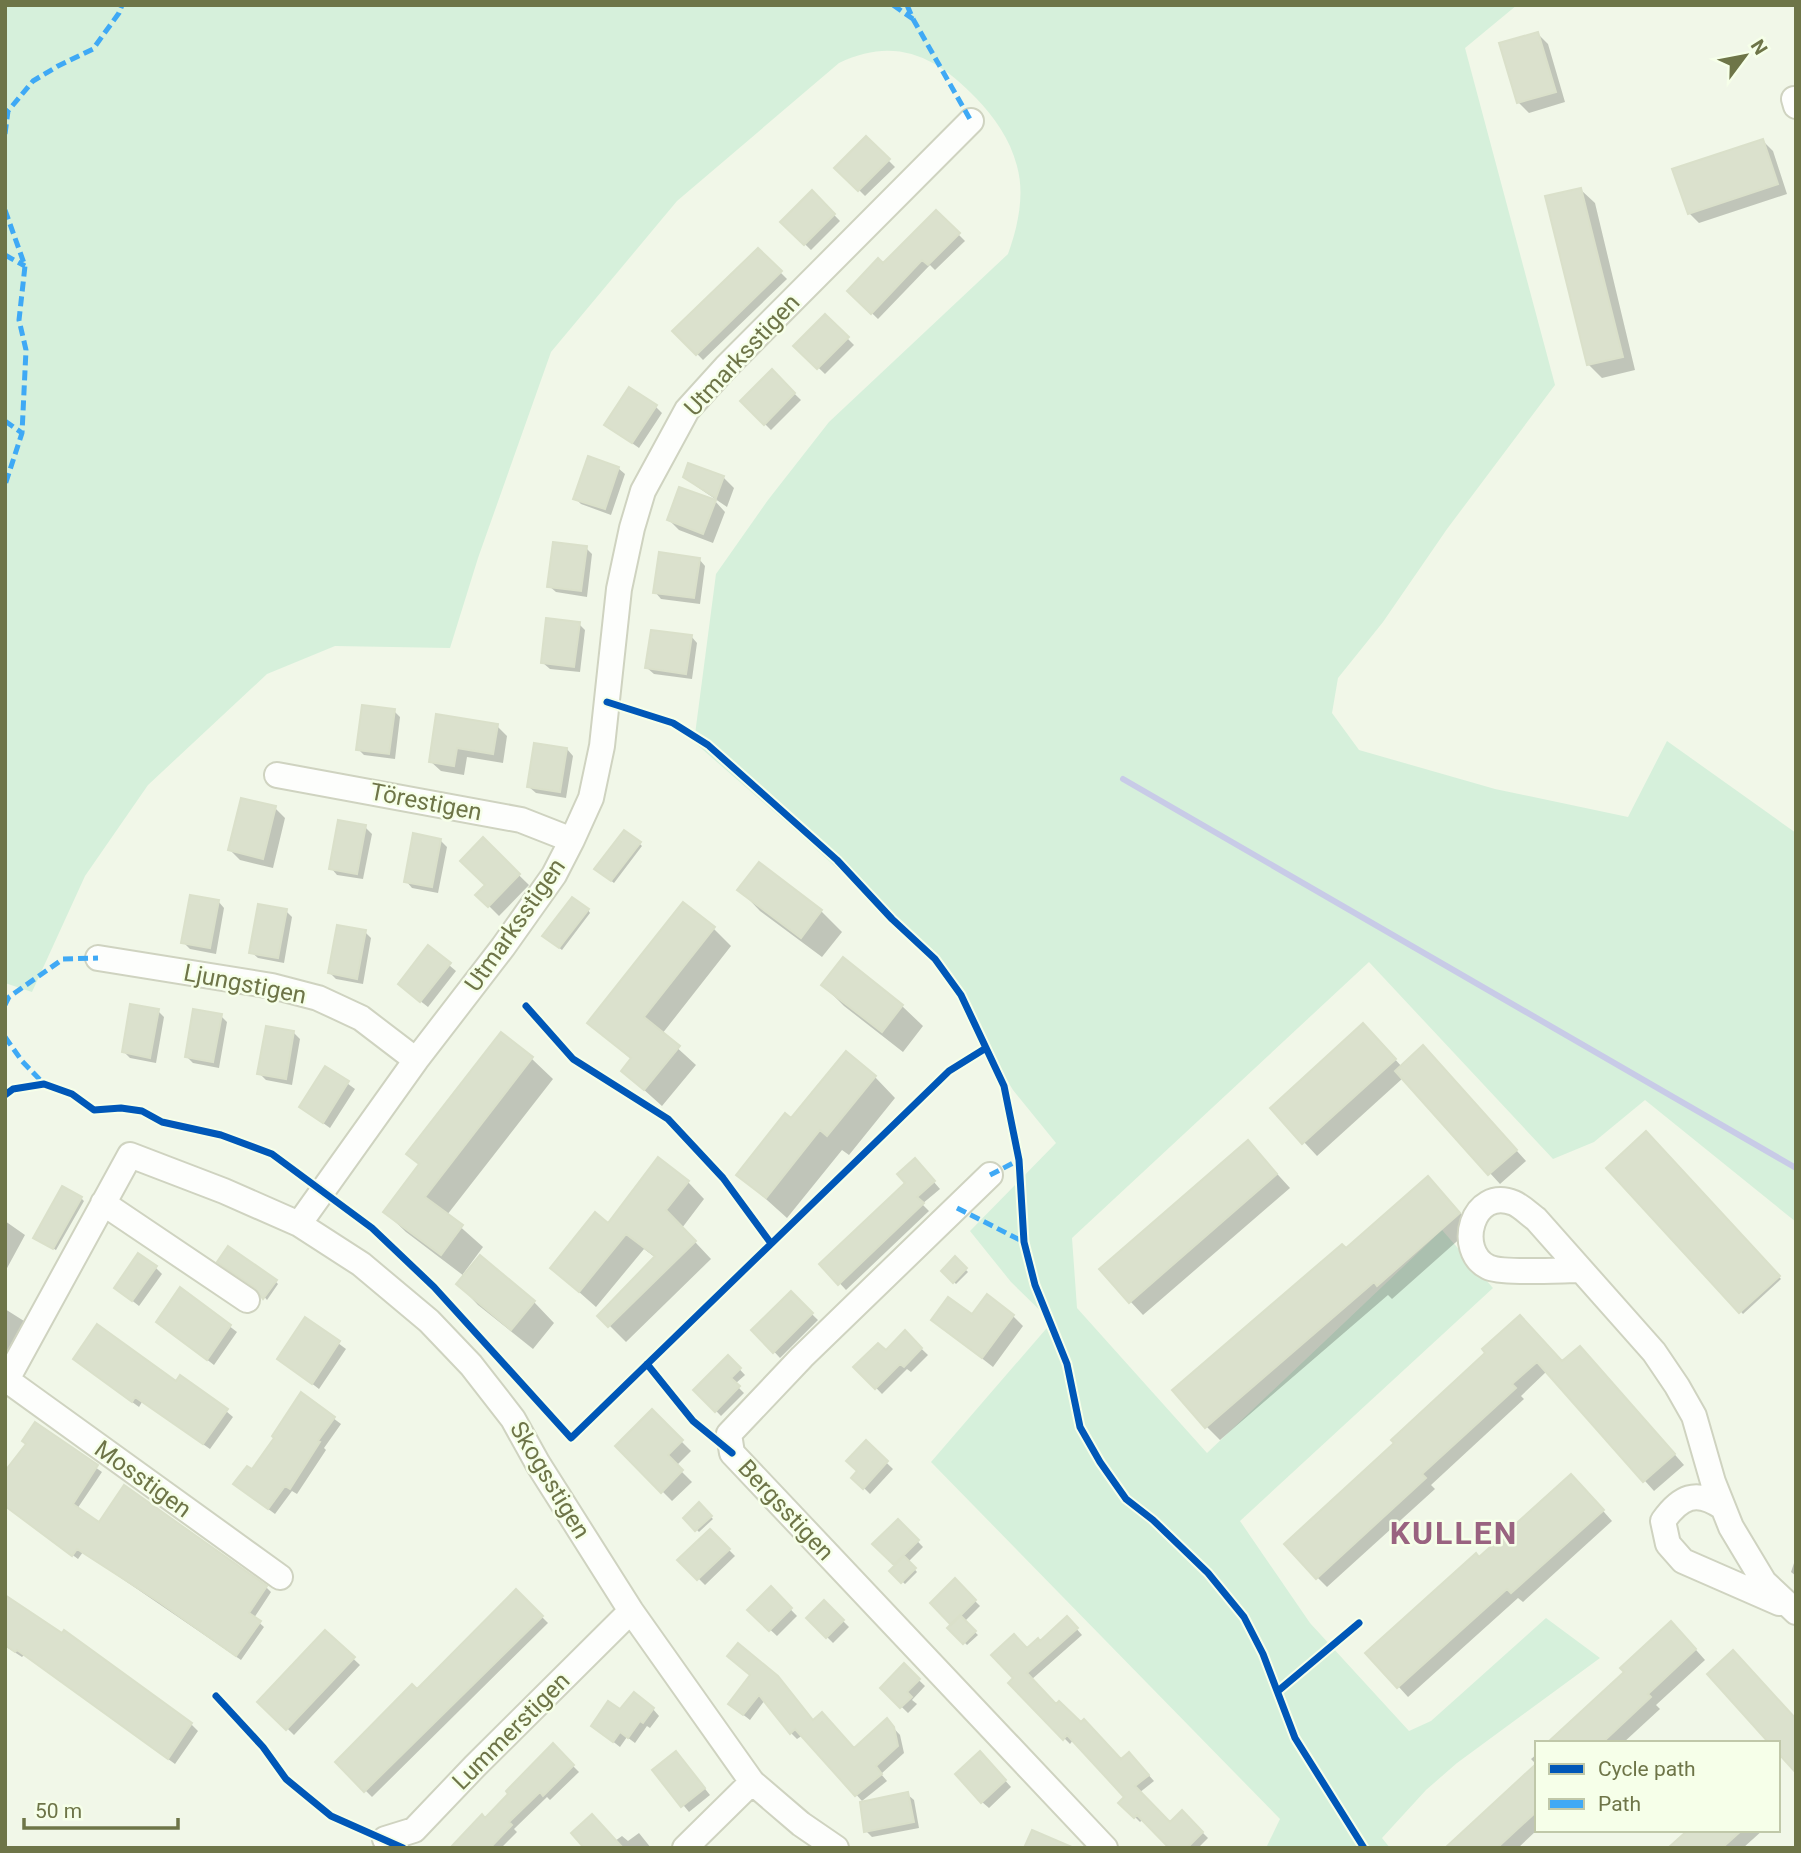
<svg xmlns="http://www.w3.org/2000/svg" width="1801" height="1853" font-family="Roboto,sans-serif">
<rect width="100%" height="100%" fill="#f1f7e8"/>
<path fill="#d6f0db" d="M5,5H1517L1465,48L1555,385L1447,529L1383,622L1338,678L1332,713L1359,750L1495,789L1628,817L1667,741L1796,833V1222L1645,1100L1594,1142L1553,1159L1369,962L1072,1238L1077,1308L1207,1453L1442,1230L1493,1288L1240,1521L1310,1623L1409,1731L1431,1721L1546,1618L1600,1658L1457,1763L1426,1790L1382,1838L1390,1848H1266L1280,1819L931,1462L1052,1322L1011,1282L970,1231L1056,1143L1013,1090L970,1021L949,976L892,919L803,837L694,742L716,574L768,500L829,422L1008,254C1018,226 1025,195 1017,166C1010,139 995,118 976,98C936,56 895,36 839,63L677,201L551,352L478,558L450,648L335,646L267,674L148,785L85,876L32,992L5,983Z"/>
<path fill="#0003" d="M1538,34L1548,44L1565,102L1529,113L1518,102Z
M866,138L895,167L865,196L837,168Z
M1763,141L1773,151L1787,194L1699,223L1689,213Z
M1581,190L1595,203L1635,370L1602,378L1588,364Z
M812,192L840,221L811,250L782,222Z
M936,212L965,241L935,270L930,265L878,319L849,291L883,266Z
M758,250L787,279L703,360L675,331Z
M825,316L854,345L825,374L796,346Z
M772,372L801,400L771,430L742,401Z
M656,407L662,413L639,448L606,425Z
M689,465L724,478L734,488L727,507L696,486L685,476Z
M618,468L625,474L611,515L581,504L575,498Z
M715,501L725,512L713,543L679,530L669,520Z
M586,548L592,554L587,597L556,592L549,586Z
M699,559L705,566L700,604L661,599L655,592Z
M579,624L585,630L580,672L550,669L543,663Z
M691,636L697,643L692,679L654,674L647,668Z
M394,711L400,717L395,759L364,755L358,749Z
M497,726L507,736L503,763L467,757L464,775L441,771L430,761Z
M567,749L573,756L566,798L536,793L529,787Z
M275,808L285,818L273,868L240,860L230,850Z
M365,827L372,834L363,879L337,875L331,868Z
M440,840L447,847L438,893L412,888L406,881Z
M483,840L529,885L499,916L478,895L487,885Z
M639,843L642,846L614,883L599,871Z
M740,890L821,911L842,932L822,957L760,911Z
M218,901L224,908L216,954L190,949L183,942Z
M588,910L590,913L562,950L547,938Z
M286,911L292,917L284,963L258,958L251,952Z
M713,928L731,946L662,1034L696,1065L662,1106L623,1071L632,1060L590,1023Z
M365,932L371,938L363,984L336,979L330,973Z
M429,948L456,971L428,1007L406,990Z
M823,985L902,1006L923,1026L903,1052L844,1006Z
M158,1011L164,1017L156,1063L130,1058L124,1052Z
M221,1016L227,1022L219,1068L193,1063L186,1056Z
M293,1032L300,1039L292,1085L266,1080L259,1073Z
M501,1035L532,1059L553,1079L447,1215L483,1247L463,1274L534,1302L554,1323L533,1349L478,1305L458,1284L464,1276L406,1232L385,1212L420,1165L408,1154Z
M1377,1039L1402,1067L1433,1058L1526,1161L1500,1184L1403,1078L1317,1156L1304,1142Z
M326,1068L355,1089L330,1128L301,1107Z
M875,1077L895,1098L849,1155L842,1150L787,1218L739,1175L792,1121Z
M1646,1133L1781,1279L1743,1314L1608,1168Z
M1261,1156L1290,1188L1143,1315L1130,1301Z
M921,1167L940,1189L922,1204L929,1211L846,1290L822,1264Z
M688,1182L704,1199L682,1228L711,1259L626,1342L600,1316L656,1258L644,1249L596,1307L552,1268L608,1225Z
M1442,1192L1473,1227L1392,1299L1388,1295L1220,1440L1206,1426L1346,1250Z
M81,1198L84,1201L56,1250L37,1240Z
M5,1221L25,1235L6,1270L5,1269Z
M955,1259L968,1272L956,1284L943,1271Z
M156,1268L162,1274L139,1306L116,1288Z
M276,1282L278,1284L267,1300L258,1289Z
M181,1289L237,1332L214,1365L158,1322Z
M791,1294L818,1320L780,1358L754,1330Z
M5,1309L24,1321L5,1355Z
M1013,1316L1023,1326L993,1367L933,1320Z
M306,1319L346,1349L319,1389L280,1359Z
M905,1333L928,1355L911,1372L907,1369L882,1394L856,1367L886,1353Z
M1488,1353L1562,1363L1590,1358L1684,1465L1654,1491L1547,1371L1521,1396L1524,1399L1431,1485L1435,1489L1327,1587L1317,1577L1397,1443Z
M728,1357L745,1375L735,1384L744,1393L721,1416L696,1390Z
M81,1365L176,1383L226,1411L233,1417L210,1449L142,1402L139,1407Z
M301,1394L341,1424L324,1448L326,1450L297,1494L292,1491L275,1514L242,1490L276,1438Z
M652,1412L691,1451L676,1466L692,1482L672,1501L617,1446Z
M35,1425L102,1472L77,1509L99,1525L266,1587L271,1592L254,1618L264,1627L241,1660L83,1552L78,1559L5,1505Z
M866,1443L893,1469L870,1494L854,1478L860,1471Z
M1581,1486L1612,1521L1523,1602L1518,1598L1408,1697L1368,1653Z
M699,1505L713,1519L699,1532L685,1518Z
M898,1521L923,1547L908,1562L917,1572L905,1584L891,1571L896,1565L875,1544Z
M710,1531L735,1556L705,1585L680,1560Z
M1796,1557V1576L1791,1572Z
M955,1581L980,1606L964,1622L978,1635L967,1645L950,1628L953,1625Z
M771,1589L797,1616L777,1636L749,1610Z
M516,1591L548,1623L372,1797L337,1762L417,1691Z
M5,1597L62,1635L64,1633L191,1724L198,1731L175,1764L24,1655L22,1657L5,1646Z
M824,1602L849,1627L833,1643L808,1618Z
M1067,1618L1082,1635L1031,1680L1056,1706L1121,1761L1135,1760L1154,1781L1139,1793L1170,1824L1182,1812L1208,1838L1198,1848H1172L1143,1819L1140,1822L1121,1803L1126,1797L1073,1740L1070,1744L1010,1683L1015,1678L1027,1650L1040,1643Z
M325,1632L360,1665L294,1735L260,1702Z
M1681,1633L1705,1660L1656,1705L1660,1709L1623,1743H1549Z
M904,1666L925,1686L912,1700L917,1704L908,1713L882,1688Z
M751,1676L855,1750L887,1721L900,1735L904,1753L881,1774L887,1781L862,1801L803,1735L797,1739L791,1733L765,1700L750,1720L737,1710Z
M653,1709L659,1716L650,1728L647,1726L635,1743L627,1737L620,1747L593,1726L620,1712Z
M553,1746L579,1772L550,1800L547,1797L514,1829L517,1832L501,1848H452L485,1820Z
M1537,1754V1765L1531,1759Z
M682,1760L710,1795L689,1812L655,1771Z
M987,1760L1011,1787L989,1808L982,1802Z
M1537,1766V1830L1518,1848H1448Z
M907,1794L914,1800L919,1828L872,1837L866,1831Z
M1690,1830H1763L1743,1848H1671Z
M639,1833L651,1848H586L615,1841L622,1836L628,1841Z"/>
<g fill="none" stroke-linecap="round" stroke-linejoin="round">
<path stroke="#c8cbe7" stroke-width="6" d="M1123,779L1796,1168"/>
</g>
<path fill="#dbe1cd" stroke="#dae0ca" stroke-width="2" d="M1538,32L1556,92L1517,103L1499,43Z
M866,136L890,159L858,191L834,168Z
M1763,139L1778,184L1688,214L1672,169Z
M1581,188L1623,357L1587,365L1545,196Z
M812,190L835,214L804,245L780,222Z
M936,210L960,233L928,265L922,260L871,314L847,291L878,258L883,263Z
M758,248L782,271L696,355L672,331Z
M825,314L849,337L817,369L793,346Z
M772,369L795,393L764,425L740,401Z
M629,387L657,405L632,443L604,425Z
M588,456L619,467L605,509L573,499Z
M688,463L724,476L716,498L683,477Z
M679,487L716,500L703,534L667,520Z
M553,542L587,546L581,591L547,587Z
M659,552L700,558L694,598L653,593Z
M546,618L580,622L574,667L541,663Z
M651,630L692,635L686,674L645,668Z
M362,705L395,709L389,754L356,750Z
M436,714L498,724L493,754L457,748L454,766L429,762Z
M534,743L567,748L560,792L527,787Z
M241,798L276,806L263,859L228,850Z
M338,820L366,825L357,874L329,869Z
M624,830L641,842L611,881L594,869Z
M413,833L441,839L432,887L404,882Z
M483,837L520,874L488,907L475,895L485,885L460,861Z
M759,862L822,910L801,938L737,890Z
M190,895L219,900L210,948L181,943Z
M572,897L589,909L559,948L542,936Z
M683,902L715,927L644,1017L680,1046L644,1090L621,1071L631,1058L587,1023Z
M258,904L287,909L278,958L249,953Z
M337,925L366,930L357,979L328,973Z
M428,945L451,963L420,1002L398,984Z
M843,957L903,1005L882,1032L821,985Z
M130,1004L159,1009L150,1058L122,1052Z
M193,1009L222,1014L213,1062L185,1057Z
M1363,1023L1396,1059L1302,1144L1270,1108Z
M266,1026L294,1031L286,1079L257,1074Z
M501,1032L533,1057L425,1197L463,1225L441,1255L383,1212L419,1164L406,1154Z
M1423,1045L1517,1150L1488,1175L1395,1071Z
M846,1051L876,1076L827,1136L820,1130L766,1198L736,1175L785,1113L791,1118Z
M325,1066L349,1081L323,1123L299,1107Z
M1646,1131L1780,1276L1739,1313L1606,1168Z
M1248,1140L1277,1174L1129,1303L1099,1269Z
M658,1157L689,1181L666,1210L696,1241L608,1327L597,1316L655,1256L626,1234L579,1292L550,1268L595,1212L608,1223Z
M915,1158L935,1181L917,1197L924,1203L838,1285L819,1264L905,1183L897,1174Z
M1428,1176L1460,1213L1377,1286L1374,1282L1205,1428L1172,1390L1342,1244L1346,1248Z
M62,1186L82,1197L53,1249L33,1238Z
M228,1246L277,1280L263,1299L255,1288L217,1262Z
M138,1253L157,1266L132,1301L114,1288Z
M480,1255L535,1301L511,1330L456,1284Z
M955,1256L967,1268L953,1283L941,1271Z
M180,1287L231,1325L207,1360L156,1322Z
M791,1291L813,1313L773,1353L751,1330Z
M987,1294L1014,1315L982,1358L931,1320L948,1297L972,1314Z
M1520,1315L1562,1361L1580,1346L1675,1454L1643,1482L1537,1362L1512,1384L1516,1388L1422,1474L1426,1478L1316,1579L1284,1544L1394,1443L1391,1440L1485,1353L1482,1349Z
M305,1317L340,1341L312,1384L277,1359Z
M97,1324L176,1381L180,1375L228,1409L203,1444L135,1397L132,1402L73,1359Z
M905,1330L922,1348L904,1367L900,1364L875,1389L853,1367L878,1343L886,1350Z
M728,1355L741,1368L731,1378L740,1386L715,1412L693,1390Z
M301,1392L335,1417L318,1441L320,1442L290,1489L285,1486L268,1509L233,1484L247,1466L252,1469L274,1438L272,1436Z
M652,1409L683,1440L668,1455L683,1470L661,1493L615,1446Z
M35,1422L98,1465L73,1504L99,1522L124,1485L267,1586L249,1613L261,1621L236,1656L159,1602L77,1549L72,1556L5,1506V1471L26,1444L22,1441Z
M866,1440L888,1461L863,1489L851,1478L857,1471L846,1461Z
M1571,1474L1604,1510L1511,1593L1507,1589L1397,1688L1365,1653L1476,1553L1479,1557Z
M699,1502L712,1516L695,1531L683,1518Z
M898,1519L919,1540L894,1565L872,1544Z
M710,1529L730,1549L697,1580L677,1560Z
M904,1556L916,1568L901,1583L889,1571Z
M955,1578L976,1600L951,1625L930,1603Z
M771,1586L792,1608L769,1631L747,1610Z
M516,1589L543,1616L364,1792L335,1762L412,1684L417,1689Z
M5,1595L62,1633L64,1630L192,1723L168,1759L17,1650L15,1652L5,1645Z
M824,1600L844,1620L826,1638L806,1618Z
M960,1615L976,1631L963,1644L947,1628Z
M1067,1616L1078,1628L1027,1673L1056,1704L1059,1701L1081,1722L1084,1719L1121,1759L1129,1752L1149,1775L1135,1786L1170,1822L1182,1810L1203,1832L1187,1848H1169L1137,1815L1134,1818L1118,1803L1124,1797L1067,1735L1063,1740L1008,1683L1013,1678L991,1655L1014,1634L1027,1648L1038,1638L1040,1641Z
M1671,1621L1696,1649L1648,1694L1651,1697L1602,1743H1547L1624,1672L1620,1668Z
M325,1630L355,1657L286,1730L257,1702Z
M738,1643L778,1676L813,1720L822,1712L854,1748L887,1718L894,1727L898,1746L876,1766L882,1774L855,1796L795,1729L790,1734L759,1695L743,1715L728,1704L750,1675L727,1656Z
M1733,1650L1796,1719V1773L1778,1753V1743H1769L1707,1674Z
M904,1663L920,1679L907,1692L912,1697L900,1708L880,1688Z
M634,1692L654,1708L643,1723L640,1721L628,1738L620,1732L613,1742L591,1726L608,1701L620,1709Z
M553,1743L574,1765L543,1796L540,1792L509,1822L512,1825L490,1848H450L482,1814L485,1818L508,1794L506,1791Z
M676,1751L705,1788L681,1807L652,1770Z
M980,1751L1006,1780L981,1803L955,1774Z
M1537,1763V1811L1497,1848H1445Z
M908,1792L914,1822L864,1832L860,1802Z
M592,1814L623,1848H584L571,1833Z
M1032,1830L1074,1848H1024Z
M1688,1830H1742L1722,1848H1668Z"/>
<g fill="none" stroke-linecap="round" stroke-linejoin="round">
<defs>
<path id="minor" d="M1796,99H1794L1796,106
M277,775L521,820L572,840
M98,958L272,986L318,998L361,1018L416,1060
M990,1175L802,1357L729,1434L732,1453L1105,1848
M103,1203L247,1300
M299,1224L416,1060L503,947L554,875L572,840L591,798L602,746L619,589L632,528L643,491L687,410L726,367L971,121
M1581,1270C1562,1270 1502,1274 1488,1267C1455,1251 1472,1186 1514,1203C1521,1206 1529,1214 1536,1219L1654,1352L1677,1386L1694,1416L1713,1482L1731,1527L1764,1582L1796,1612
M7,1380L280,1577
M5,1383L130,1155L224,1191L299,1224L361,1264L429,1321L471,1365L513,1419L538,1464L631,1611L752,1782L801,1824L836,1848
M1722,1507C1696,1489 1680,1497 1663,1521L1668,1544L1683,1561L1779,1603
M385,1839L414,1830L475,1766L631,1611
M685,1848L752,1782"/>
</defs>
<use href="#minor" stroke="#cfd3c0" stroke-width="28"/>
<use href="#minor" stroke="#fdfefc" stroke-width="24"/>
<path stroke="#3fa9f5" stroke-width="5" stroke-dasharray="10 5" stroke-linecap="butt" d="M893,5L913,19
M907,5L913,19L971,121
M5,134L8,111L33,81L58,66L93,49L119,13L122,5
M5,210L25,266L19,320L26,350L22,433L5,485
M5,255L25,266
M5,421L22,433
M5,1005L9,997L63,959L98,958
M5,1037L22,1061L44,1084
M990,1175L1019,1160
M957,1208L1024,1242"/>
<defs>
<path id="cycleway" d="M607,702L673,723L708,745L837,860L892,919L935,959L961,995L1004,1086L1019,1160L1024,1242L1035,1285L1067,1364L1080,1427L1100,1462L1126,1499L1153,1520L1208,1573L1244,1617L1263,1654L1295,1738L1364,1848
M526,1006L573,1059L668,1119L723,1178L770,1242
M5,1095L13,1089L44,1084L72,1094L94,1110L121,1108L142,1111L162,1122L221,1135L272,1154L372,1228L434,1287L571,1438L949,1071L986,1048
M647,1364L693,1421L732,1453
M1278,1691L1359,1623
M216,1696L263,1747L286,1779L331,1816L403,1848"/>
</defs>
<use href="#cycleway" stroke="#f6ffe9" stroke-width="11"/>
<use href="#cycleway" stroke="#0057b8" stroke-width="7"/>
</g>
<g text-anchor="middle" stroke-width="5" stroke-linejoin="round" paint-order="stroke">
<g font-size="24" fill="#6e7548" stroke="#f6ffe9">
<text transform="translate(742 355) rotate(-47)" y="8">Utmarksstigen</text>
<text transform="translate(426 802) rotate(11)" y="8">Törestigen</text>
<text transform="translate(515 925) rotate(-55)" y="8">Utmarksstigen</text>
<text transform="translate(245 984) rotate(11)" y="8">Ljungstigen</text>
<text transform="translate(143 1479) rotate(36)" y="8">Mosstigen</text>
<text transform="translate(550 1480) rotate(59)" y="8">Skogsstigen</text>
<text transform="translate(786 1510) rotate(47)" y="8">Bergsstigen</text>
<text transform="translate(511 1731) rotate(-45)" y="8">Lummerstigen</text>
</g>
<g font-size="32" font-weight="bold" letter-spacing="2" fill="#996380" stroke="#f6ffe9">
<text x="1454" y="1544">KULLEN</text>
</g>
</g>
<rect width="1801" height="1853" fill="none" stroke="#6e7548" stroke-width="14"/>
<rect x="1535" y="1741" width="245" height="91" fill="#f6ffe9" stroke="#c0c8a9" stroke-width="2"/>
<rect x="1549" y="1764" width="35" height="10" fill="#0057b8" stroke="#c0c8a9" stroke-width="2"/>
<text x="1598" y="1776" font-size="21" fill="#6e7548">Cycle path</text>
<rect x="1549" y="1799" width="35" height="10" fill="#3fa9f5" stroke="#c0c8a9" stroke-width="2"/>
<text x="1598" y="1811" font-size="21" fill="#6e7548">Path</text>
<g transform="translate(1745 56) rotate(58)" stroke="#f6ffe9" stroke-width="5" paint-order="stroke">
<path d="M0-5L12 26L0 18L-12 26Z" fill="#6e7548"/>
<text y="-10" font-size="19" font-weight="bold" text-anchor="middle" fill="#6e7548">N</text>
</g>
<path d="M24 1818v10h154v-10" fill="none" stroke="#6e7548" stroke-width="3.5"/>
<text x="35" y="1818" font-size="21" fill="#6e7548" stroke="#f6ffe9" stroke-width="5" paint-order="stroke">50 m</text>
</svg>
